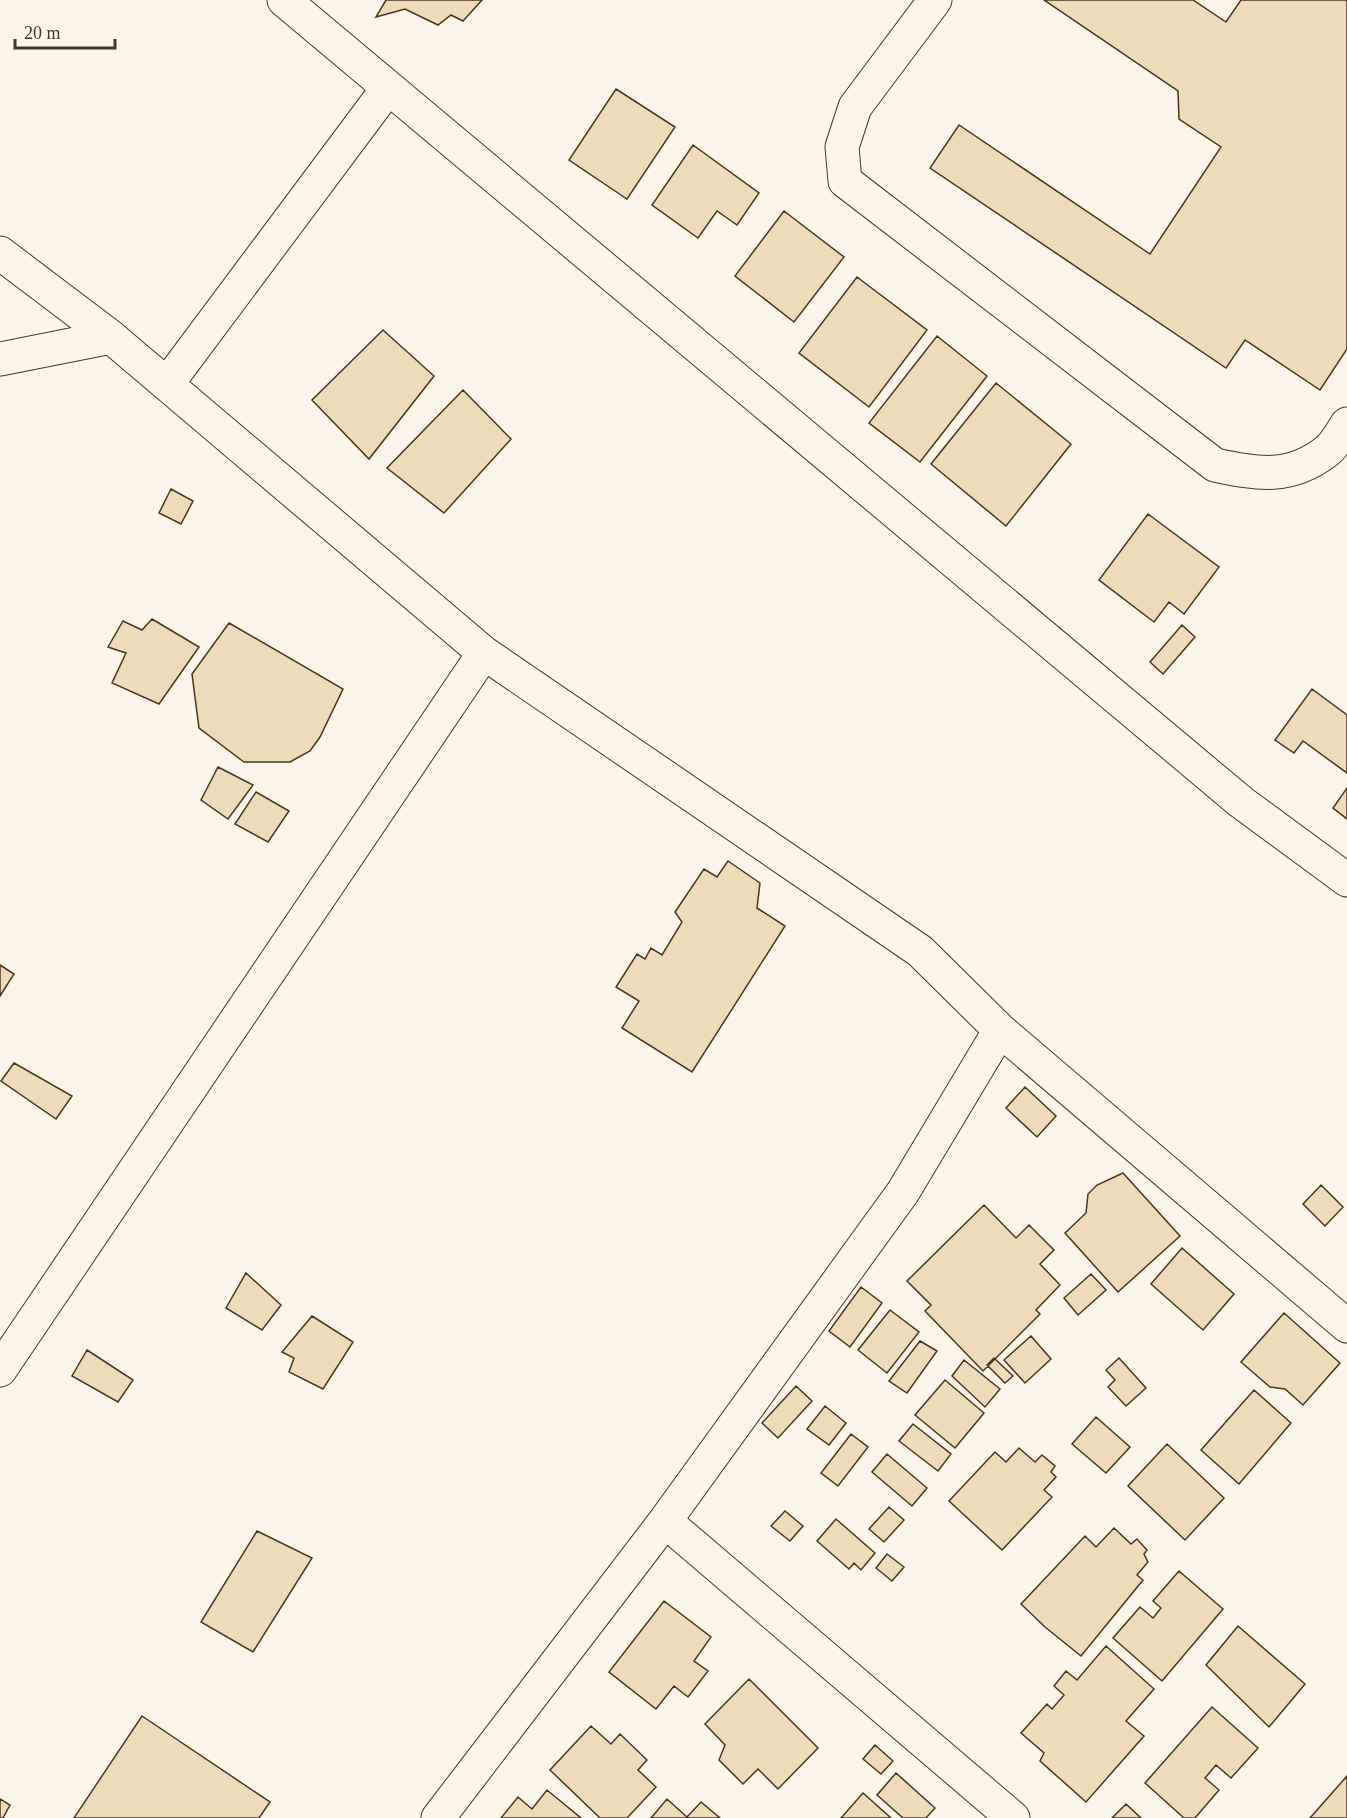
<svg xmlns="http://www.w3.org/2000/svg" width="1347" height="1818" font-family="'Times New Roman',serif">
<rect width="100%" height="100%" fill="#fbf6e9"/>
<path fill="#ecdcbc" stroke="#4a3520" stroke-width="1.5" d="M386,0H482L463,21L451,15L438,25L405,9L376,17Z
M1044,0H1193L1226,22L1241,0H1347V349L1320,390L1245,340L1226,368L930,168L959,125L1150,254L1221,147L1179,119L1178,91Z
M616,89L675,127L627,199L569,160Z
M693,145L759,193L737,225L717,211L698,238L652,205Z
M784,211L844,257L794,322L735,276Z
M857,277L927,330L869,407L799,353Z
M383,330L434,376L369,459L312,400Z
M937,336L987,376L920,462L869,423Z
M996,383L1071,444L1006,526L931,464Z
M463,390L511,439L444,513L387,468Z
M171,489L193,501L181,524L159,513Z
M1148,514L1219,567L1184,614L1169,602L1154,622L1099,580Z
M152,619L199,647L159,704L112,683L126,653L108,647L123,621L142,630Z
M229,623L343,689L320,737L310,751L290,762H244L199,728L192,674Z
M1182,625L1195,637L1163,674L1150,662Z
M1312,689L1347,715V773L1303,741L1294,753L1275,740Z
M218,767L253,785L228,819L201,800Z
M1347,788V819L1333,808Z
M256,792L289,811L268,842L235,824Z
M728,861L760,883L757,908L785,926L692,1072L622,1028L639,1001L616,987L637,954L645,959L651,948L662,955L682,922L675,912L704,869L717,877Z
M0,965L14,974L0,996Z
M14,1063L72,1096L56,1119L1,1081Z
M1025,1087L1056,1116L1037,1137L1006,1108Z
M1123,1173L1180,1236L1118,1292L1065,1233L1086,1213L1088,1194L1097,1185Z
M1321,1185L1343,1207L1325,1226L1303,1204Z
M984,1205L1016,1238L1029,1225L1054,1250L1040,1264L1060,1285L1036,1310L1040,1314L983,1371L925,1311L931,1305L907,1281Z
M1182,1248L1234,1294L1203,1330L1151,1284Z
M246,1273L281,1305L262,1330L226,1308Z
M1091,1274L1106,1290L1078,1315L1064,1298Z
M861,1287L882,1303L850,1347L829,1331Z
M890,1310L919,1332L887,1373L858,1350Z
M1284,1313L1340,1363L1303,1405L1285,1389L1270,1387L1241,1362Z
M312,1316L353,1342L323,1389L289,1372L294,1358L282,1352Z
M1031,1336L1051,1359L1025,1383L1004,1360Z
M920,1341L937,1351L907,1393L889,1381Z
M87,1350L133,1380L118,1402L72,1376Z
M994,1358L1013,1376L1005,1383L987,1365Z
M1119,1358L1146,1388L1126,1406L1108,1387L1115,1380L1106,1370Z
M964,1360L1000,1389L985,1407L952,1376Z
M945,1380L984,1413L955,1448L915,1415Z
M796,1386L812,1401L778,1438L762,1423Z
M1254,1390L1291,1423L1239,1484L1201,1450Z
M825,1406L846,1423L829,1445L807,1429Z
M1096,1417L1130,1447L1106,1473L1072,1444Z
M913,1424L951,1454L938,1471L899,1441Z
M851,1434L868,1447L838,1486L821,1473Z
M1167,1444L1224,1498L1185,1540L1128,1486Z
M1019,1448L1035,1462L1042,1455L1055,1466L1051,1472L1056,1477L1044,1490L1052,1497L1002,1550L949,1501L995,1452L1006,1462Z
M887,1454L927,1488L912,1506L872,1472Z
M889,1507L904,1520L884,1542L869,1529Z
M785,1511L803,1526L790,1541L771,1526Z
M836,1519L875,1553L861,1570L854,1563L849,1569L817,1541Z
M1114,1528L1131,1544L1137,1539L1147,1550L1144,1554L1148,1562L1137,1575L1143,1580L1081,1656L1045,1627L1021,1604L1085,1536L1096,1547Z
M257,1531L312,1558L253,1652L201,1622Z
M887,1554L904,1567L892,1581L876,1568Z
M1179,1571L1223,1609L1162,1681L1113,1638L1140,1607L1153,1618L1161,1608L1153,1601Z
M664,1601L711,1637L694,1661L708,1671L688,1697L674,1686L656,1709L609,1672Z
M1238,1626L1305,1684L1269,1727L1206,1665Z
M1106,1646L1154,1689L1126,1721L1144,1736L1086,1802L1040,1761L1044,1753L1021,1733L1047,1704L1052,1709L1064,1695L1054,1686L1066,1671L1077,1680Z
M749,1679L818,1748L778,1789L758,1769L743,1784L719,1760L725,1745L705,1724Z
M1212,1707L1258,1748L1231,1778L1216,1765L1205,1778L1219,1790L1195,1818H1184L1145,1783Z
M142,1716L270,1802L259,1818H74Z
M591,1726L611,1744L620,1734L647,1760L638,1770L656,1787L627,1818H600L550,1770Z
M875,1745L893,1761L881,1774L863,1759Z
M896,1773L935,1808L926,1818H903L877,1795Z
M1347,1776V1818H1310Z
M547,1790L581,1818H501L518,1797L532,1809Z
M863,1793L891,1818H841Z
M0,1799L10,1805L3,1818H0Z
M667,1799L687,1817L701,1802L720,1818H651Z
M1126,1804L1141,1818H1112Z"/>
<g fill="none" stroke-linecap="round" stroke-linejoin="round">
<defs>
<path id="minor" d="M284,0L1241,802L1347,880
M935,0L855,107L842,147L845,181L1215,465C1258,474 1290,480 1327,451C1335,445 1341,433 1347,424
M0,253L111,337L484,653L920,951L1000,1030L1347,1326
M0,359L111,337
M167,384L388,88
M0,1370L484,653
M665,1521L1013,1818
M438,1818L665,1521L903,1192L1000,1030"/>
</defs>
<use href="#minor" stroke="#4a3520" stroke-width="35"/>
<use href="#minor" stroke="#fbf6e9" stroke-width="33"/>
</g>
<path d="M15 39v9h100v-9" fill="none" stroke="#4a3520" stroke-width="3"/>
<text x="24" y="39" font-size="18" fill="#4a3520" stroke="#fbf6e9" stroke-width="4.5" paint-order="stroke">20 m</text>
</svg>
